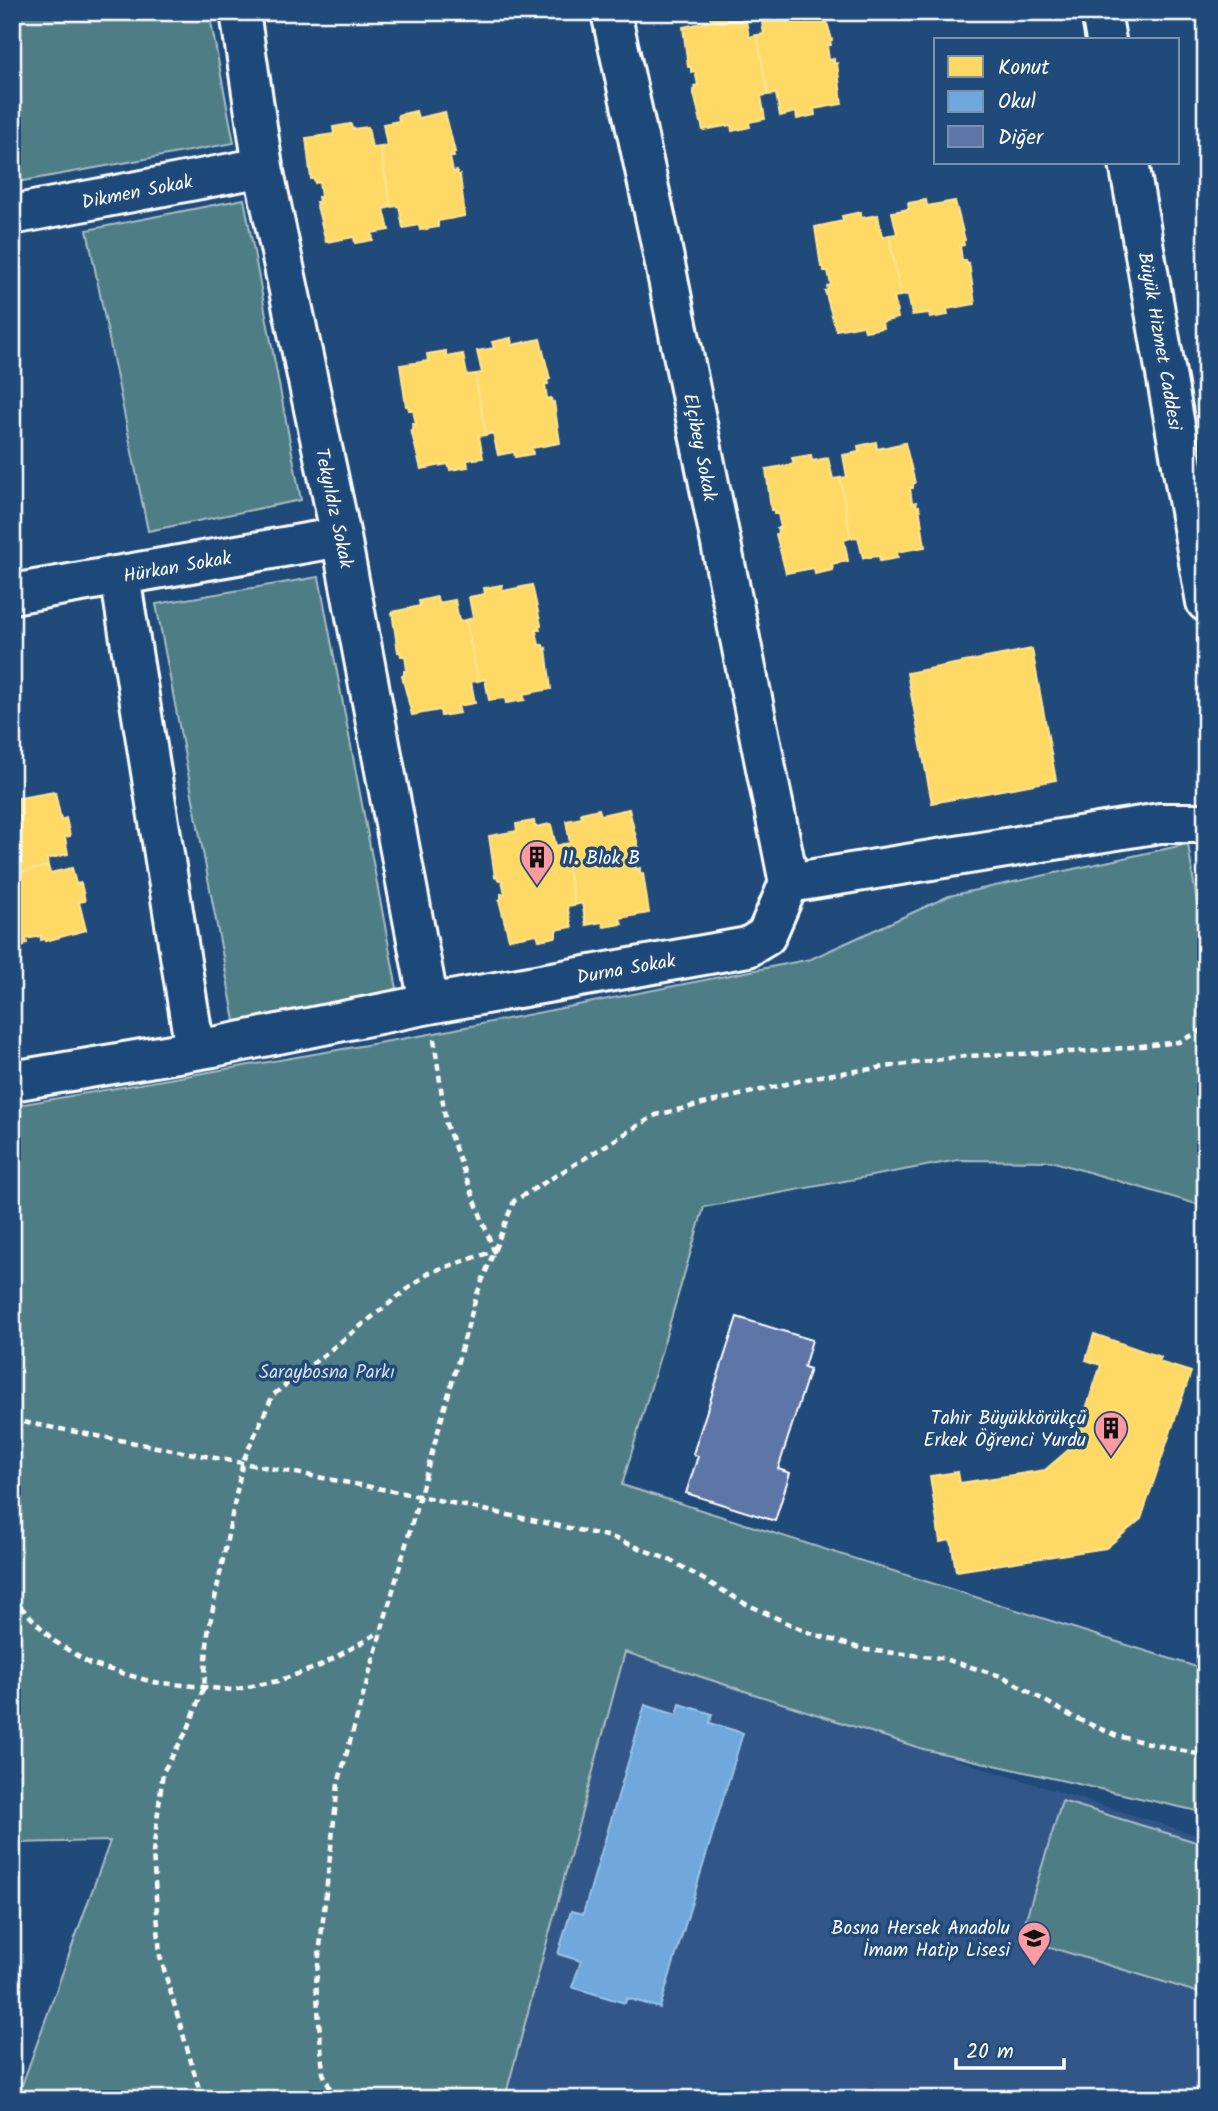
<svg xmlns="http://www.w3.org/2000/svg" width="1218" height="2111" font-family="Kalam,sans-serif">
<rect width="100%" height="100%" fill="#1f4a7a"/>
<filter id="ink" filterUnits="userSpaceOnUse"><feTurbulence type="fractalNoise" baseFrequency=".0143" numOctaves="2"/><feDisplacementMap in="SourceGraphic" scale="14" xChannelSelector="R" yChannelSelector="G"/><feConvolveMatrix kernelMatrix="1 2 1 2 8 2 1 2 1" color-interpolation-filters="sRGB"/></filter>
<g filter="url(#ink)">
<path fill="#325788" d="M624,1652L923,1749L1206,1838V2099H509L506,2090Z"/>
<path fill="#507d86" stroke="#a8bec2" stroke-width="2" d="M12,12H209L234,143L12,183Z
M244,199L301,500L148,531L87,230Z
M319,577L397,989L235,1021L156,604Z
M1188,844L1206,963V1207L1051,1161L958,1160L704,1207L622,1485L1206,1670V1813L923,1749L625,1652L507,2090L509,2099H17L110,1841L12,1843V1106L430,1034L811,959L949,896Z
M1062,1801L1206,1845V1995L1020,1938Z"/>
<path fill="#ffd966" stroke="#ffe494" stroke-width="2" d="M727,12L729,18L745,15L749,37L757,35L768,95L761,96L765,119L749,122L750,127L732,131L731,125L703,130L693,90H695L694,86L698,85L695,71L691,72V67H688L683,27L711,21L710,16Z
M760,12H824L832,40L830,41L831,45L827,46L829,60L834,59V64L837,63L842,104L814,109L815,115L797,119L796,112L780,116L776,94L768,95L757,35L764,34Z
M416,111L418,118L445,112L455,152H453L454,157H450L453,172L457,171L458,175H460L465,216L438,221V227L420,230L419,225L403,228L399,206L391,207L380,147L387,146L383,124L399,121L398,115Z
M351,124L352,129L368,127L372,148L380,147L391,207L384,209L389,230L372,233L373,240L355,243L354,237L326,242L316,202H319L318,197H321L319,182L315,183L314,179H311L306,138L334,134L333,127Z
M926,200L927,206L955,201L965,240L963,241L964,245L960,246L962,260H966L967,264L969,263L975,304L947,309L948,315L930,318L929,313L912,315L908,294L901,296L889,235L897,234L892,212L909,209L908,203Z
M861,212V218L878,215L882,237L889,235L901,296L894,297L898,318L882,322L883,328L865,331L863,325L836,330L825,291L828,290L827,286L831,285L828,271H824V267H821L815,227L843,221L842,216Z
M511,338L512,345L540,339L550,379L547,380L548,384H545L547,399L551,398L552,403L554,402L560,443L532,448L533,454L515,457L514,452L498,455L493,433L486,435L475,374L482,373L477,351L494,348L492,342Z
M446,351V357L463,354L467,375L475,374L486,435L479,436L483,458L467,460L468,467L450,470L448,464L421,469L411,430L413,429L412,424H416L413,410H409L408,406H406L400,365L428,361L427,354Z
M876,442L877,449L905,443L915,483L913,484V488H910L912,503L916,502L917,507L919,506L925,547L897,552L898,558L880,561L879,556L863,558L858,537L851,538L840,478L847,477L843,455L859,452L858,446Z
M811,455L812,461L828,458L833,479L840,478L851,538L844,540L848,561L832,564L833,570L815,574L814,568L786,573L776,534L778,533L777,528H781L778,514H774V510H771L766,469L794,464L792,458Z
M502,585L503,591L532,585L541,625L539,626L540,630H536L539,645H543L544,649L546,648L551,689L523,694L525,700L506,703L505,698L489,700L485,679L478,681L466,620L473,618L469,597L485,594L484,588Z
M437,597L438,603L455,600L459,621L466,620L478,681L471,682L475,703L458,706L460,713L441,716L440,710L412,715L402,676L404,675V671L407,670L405,656H401L400,652H398L392,612L420,606L419,601Z
M1032,649L1056,780L932,803L907,673Z
M55,792L61,820L66,818L70,836L65,837L68,854L47,859L48,866L12,874L13,799Z
M599,809L601,815L629,809L639,849L636,850L637,854H633L636,869L640,868V873H643L649,913L620,918L622,924L604,927L602,922L586,925L582,903L575,905L563,844L570,843L566,821L582,818L581,813Z
M534,821L535,827L551,824L556,846L563,844L575,905L567,906L572,927L556,930V937L539,940L537,934L509,939L499,900L501,899V894H505L502,880H498L497,876L495,877L489,836L517,831L516,824Z
M48,866L50,873L72,868L76,884L81,883L85,901L79,902L86,930L46,941V939L41,940V936L26,939L27,943L23,944L24,946L12,949V874Z
M1094,1334L1161,1357L1159,1362L1191,1372L1141,1519L1106,1548L956,1571L951,1540L940,1542L930,1476L958,1472L960,1483L1045,1470L1073,1446L1101,1365L1086,1360Z"/>
<path fill="#6fa8dc" stroke="#9ac2e6" stroke-width="2" d="M680,1704L712,1714L710,1723L743,1733L660,2008L627,1998L625,2003L572,1987L581,1961L558,1954L571,1911L583,1914L645,1705L677,1715Z"/>
<path fill="#5d76a7" stroke="#fff" stroke-width="2" d="M737,1317L812,1340L804,1367L810,1369L778,1469L790,1473L775,1521L686,1493L698,1456L693,1454Z"/>
<g fill="none" stroke-linecap="round" stroke-linejoin="round">
<defs>
<path id="minor" d="M240,12L263,167L341,537L429,1004
M611,12L661,244L789,883
M1101,12L1106,40
M1129,163L1206,602
M12,215L263,167
M120,576L195,1050
M12,594L341,537
M789,883L1160,823H1206
M12,1081L213,1047L429,1004L748,947L766,936L789,883"/>
</defs>
<use href="#minor" stroke="#fff" stroke-width="44"/>
<path stroke="#fff" stroke-width="4.5" stroke-dasharray="7 5" stroke-linecap="butt" d="M12,1420L419,1496L611,1537L672,1561L744,1603L807,1632L866,1650L941,1658L1004,1677L1071,1716L1117,1736L1206,1756
M12,1598L54,1641L90,1664L153,1682L232,1690L278,1681L320,1666L380,1632
M202,2099L160,1956L153,1853L163,1772L188,1729L204,1687L208,1633L243,1461L273,1395L428,1273L494,1251L446,1124L434,1039
M335,2099L323,2073L316,1983L338,1784L477,1294L514,1201L656,1115L820,1076L965,1056L1095,1051L1179,1042L1206,1028"/>
<use href="#minor" stroke="#1f4a7a" stroke-width="38"/>
</g>
</g>
<defs>
<symbol id="building-pin" viewBox="-11 -11 22 30"><path d="M0 17L-7.5 6A9.5 9.5 0 1 1 7.5 6Z" fill="#ff9aa2" stroke="#1f4a7a"/><path d="M-4-6H4V6H1V3H-1V6H-4ZM-2.5-4.3h1.7v1.8h-1.7ZM.8-4.3h1.7v1.8H.8ZM-2.5-1h1.7V.8h-1.7ZM.8-1h1.7V.8H.8Z" fill="#111"/></symbol>
<symbol id="school-pin" viewBox="-11 -11 22 30"><path d="M0 17L-7.5 6A9.5 9.5 0 1 1 7.5 6Z" fill="#ff9aa2" stroke="#1f4a7a"/><path d="M0-5L7-2L0 1L-7-2ZM-4 1L0 2.5L4 1V4Q0 6-4 4Z" fill="#111"/></symbol>
</defs>
<g fill-rule="evenodd">
<use href="#building-pin" x="518" y="838" width="38" height="52"/>
<use href="#building-pin" x="1092" y="1409" width="38" height="52"/>
<use href="#school-pin" x="1015" y="1919" width="38" height="52"/>
</g>
<g text-anchor="middle" stroke-width="7" stroke-linejoin="round" paint-order="stroke">
<g font-size="19" fill="#fff" stroke="#1f4a7a">
<text transform="translate(137 191) rotate(-11)" y="7">Dikmen Sokak</text>
<text transform="translate(1161 341) rotate(80)" y="7">Büyük Hizmet Caddesi</text>
<text transform="translate(701 447) rotate(79)" y="7">Elçibey Sokak</text>
<text transform="translate(335 508) rotate(78)" y="7">Tekyıldız Sokak</text>
<text transform="translate(177 566) rotate(-10)" y="7">Hürkan Sokak</text>
<text transform="translate(626 968) rotate(-10)" y="7">Durna Sokak</text>
</g>
<g font-size="19" fill="#fff" stroke="#1f4a7a" text-anchor="end">
<text x="562" y="864" text-anchor="start">11. Blok B</text>
<text x="1086" y="1424">Tahir Büyükkörükçü<tspan x="1086" dy="22">Erkek Öğrenci Yurdu</tspan></text>
<text x="1010" y="1934">Bosna Hersek Anadolu<tspan x="1010" dy="22">İmam Hatip Lisesi</tspan></text>
</g>
<g font-size="19" fill="#d3dee1" stroke="#1f4a7a">
<text x="327" y="1378">Saraybosna Parkı</text>
</g>
</g>
<rect width="1218" height="2111" fill="none" stroke="#1f4a7a" stroke-width="42"/>
<rect x="21" y="21" width="1176" height="2069" fill="none" stroke="#fff" stroke-width="2.5" filter="url(#ink)"/>
<rect x="934" y="38" width="245" height="126" fill="#1f4a7a" stroke="#7992af" stroke-width="2"/>
<rect x="948" y="56" width="35" height="21" fill="#ffd966" stroke="#7992af" stroke-width="2"/>
<text x="998" y="74" font-size="21" fill="#ffffff">Konut</text>
<rect x="948" y="91" width="35" height="21" fill="#6fa8dc" stroke="#7992af" stroke-width="2"/>
<text x="998" y="108" font-size="21" fill="#ffffff">Okul</text>
<rect x="948" y="126" width="35" height="21" fill="#5d76a7" stroke="#7992af" stroke-width="2"/>
<text x="998" y="144" font-size="21" fill="#ffffff">Diğer</text>
<path d="M956 2058v10h108v-10" fill="none" stroke="#ffffff" stroke-width="3.5"/>
<text x="966" y="2058" font-size="21" fill="#ffffff" stroke="#1f4a7a" stroke-width="5" paint-order="stroke">20 m</text>
</svg>
